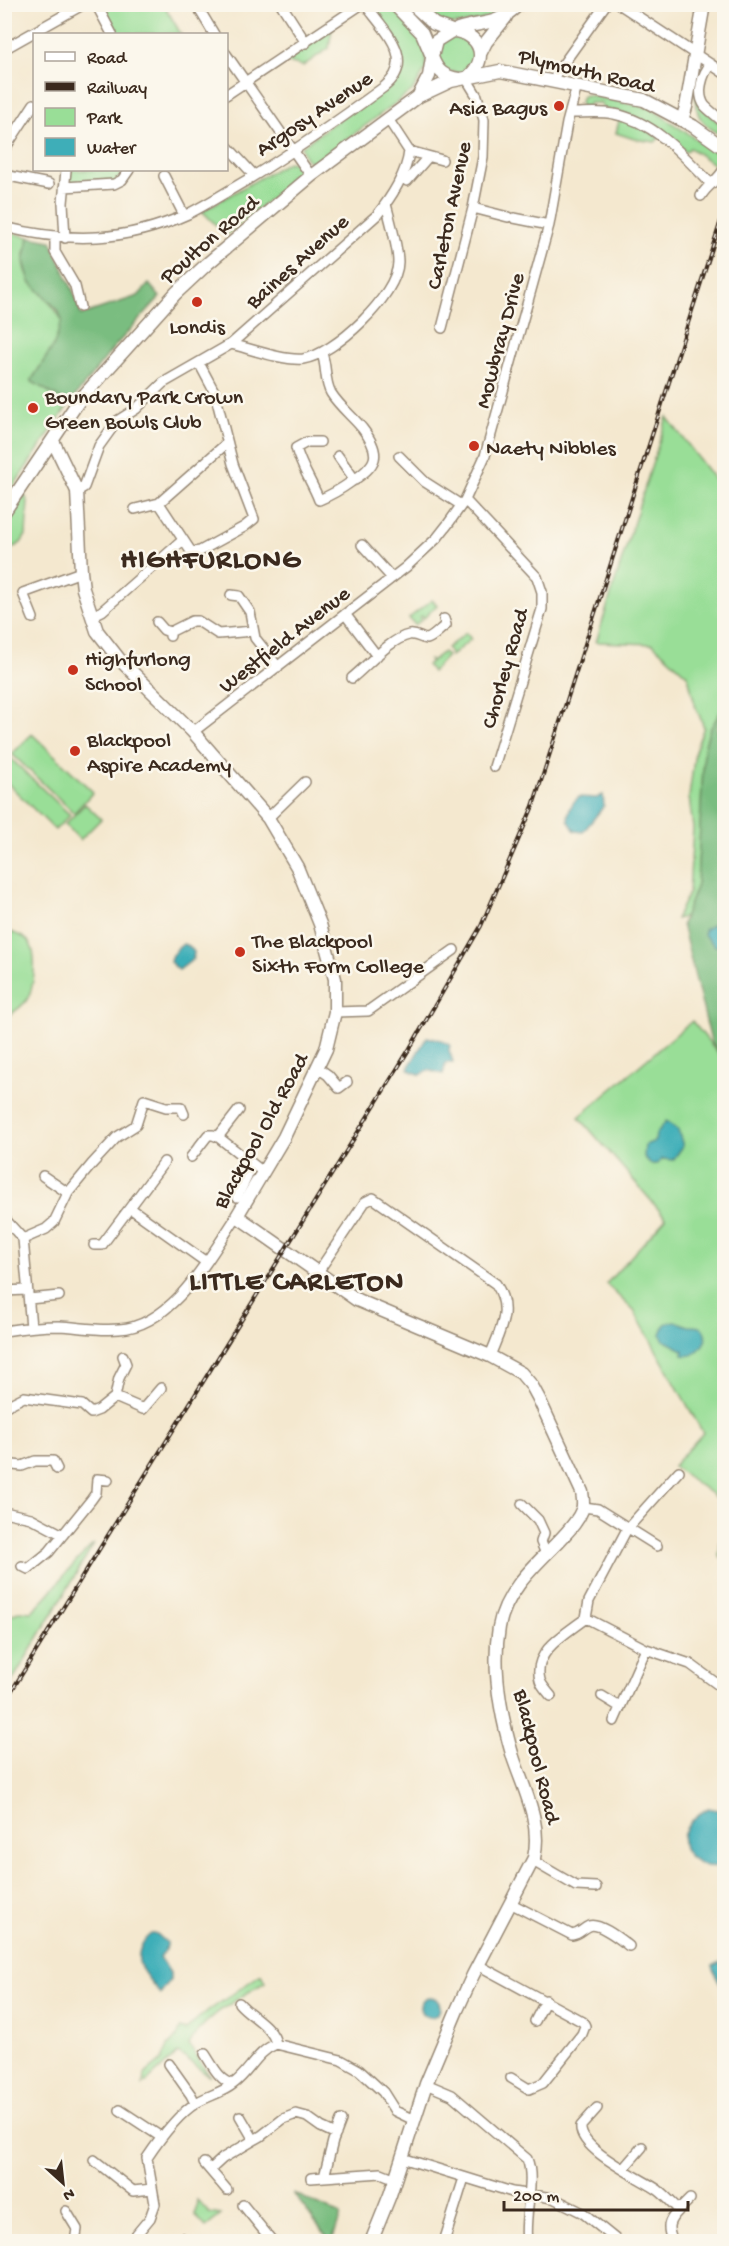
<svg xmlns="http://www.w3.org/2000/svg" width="729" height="2246" font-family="'Gochi Hand',sans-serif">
<rect width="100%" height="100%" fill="#fbf7ec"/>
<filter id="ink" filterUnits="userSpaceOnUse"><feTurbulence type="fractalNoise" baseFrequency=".0167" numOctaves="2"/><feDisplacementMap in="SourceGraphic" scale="12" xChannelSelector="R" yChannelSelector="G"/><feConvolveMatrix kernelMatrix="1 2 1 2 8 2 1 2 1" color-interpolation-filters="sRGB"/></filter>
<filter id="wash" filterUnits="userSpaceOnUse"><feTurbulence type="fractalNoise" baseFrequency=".008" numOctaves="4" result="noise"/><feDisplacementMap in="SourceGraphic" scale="24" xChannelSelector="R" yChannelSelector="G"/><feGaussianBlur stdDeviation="1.35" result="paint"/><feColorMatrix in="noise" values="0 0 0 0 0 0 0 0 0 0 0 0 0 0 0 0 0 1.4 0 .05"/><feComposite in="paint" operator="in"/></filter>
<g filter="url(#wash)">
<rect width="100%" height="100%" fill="#f4e8cf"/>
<path fill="#99de97" stroke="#6a845a" stroke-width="1.5" d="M103,5H164L181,34H118Z
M365,5H394L427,42L426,69L413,90L315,163C306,162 304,155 301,147L391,81L397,48Z
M425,5H511C498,17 455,30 438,22C433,19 428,13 424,10Z
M332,28L329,48L303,66L283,61Z
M450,35L467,38L477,56L464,74L443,70C435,50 434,50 450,35Z
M701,67H703L701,73L702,108L724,127V138C718,133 710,129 704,123C690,109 698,84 701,67Z
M587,95L650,108L724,158L723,169L715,175L711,173L716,166L690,148L686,152C654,126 645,116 603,109L601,103H589L588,110L582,109L580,100L583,96Z
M620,117L631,120L659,138L655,142L634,139L616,133Z
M288,162L294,163L299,169L297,177L226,235L202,211Z
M71,170H127L114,183L68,184Z
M5,231L29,237C28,245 24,254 24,261C26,287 53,299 62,321L54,345L31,381L69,404L5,499Z
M667,417L721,488L724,489V706L709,731L704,749L697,885L685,917L676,919L689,892L693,828L689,797L695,751L704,727L695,705L688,676L653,644L596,642Z
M24,495L28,501L26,535L21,543L5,553V526Z
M432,600L437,605L424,618L422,616L420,617L421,620L415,625L409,618Z
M466,633L471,639L451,656L447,648Z
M443,652L447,656L432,672L427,665L431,662L429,660H433Z
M32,734L93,792L74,813L12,754Z
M6,754L70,815L55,830L5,781V756Z
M85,804L101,819L80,840L65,824Z
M4,929C11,932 20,935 26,939C39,949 35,989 26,1001C21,1008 12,1013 5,1018Z
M692,1021L724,1060V1503L673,1466L703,1433L634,1311L606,1284L666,1218L579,1117Z
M724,1508V1559L719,1556Z
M94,1544L5,1693V1617L21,1611L31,1612C54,1592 70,1564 94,1544Z
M261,1974L265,1982C239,1999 203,2016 189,2045L210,2077L178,2053L143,2085L144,2075L162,2060L168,2046L177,2037L180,2029L186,2031L197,2019Z
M197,2200L209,2213L221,2215L206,2227L195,2215Z"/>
<path fill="#7abd80" stroke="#5a744f" stroke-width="1.5" d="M29,237L51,241L77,300L81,315L138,296L149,284L160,297L115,346L69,404L31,381L54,345L62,320L58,310L30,282L24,261Z
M724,706L717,728L724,753V849L718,854L724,863V1060L711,1041L682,924L697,885L704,749L709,731Z
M293,2193L341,2215L332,2241H330Z"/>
<path fill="#3eaeb8" stroke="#3c6c6b" stroke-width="1.5" d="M603,795L604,806L583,832L575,831L568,820C568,810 571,803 579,797L597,798Z
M724,917V946H715L704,935V930Z
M183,944L189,946L194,952L193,959L179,970L170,962L171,957L176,950Z
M427,1037L441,1040L450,1045L449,1050L453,1062L446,1063L443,1074L428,1070L421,1075L411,1071L408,1068Z
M666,1121L678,1130L683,1146L673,1160L662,1159L657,1164H651L644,1157L645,1145L655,1141L656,1134Z
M674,1321C680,1322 684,1325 689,1326C700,1326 705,1326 706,1339C702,1348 694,1358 683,1355V1350L663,1340L661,1334L665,1324Z
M708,1808L724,1811V1866C718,1866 707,1868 701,1864C669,1847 684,1823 708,1808Z
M151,1934H157L167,1943V1947L160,1957L170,1973V1980L160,1994C154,1985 143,1974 140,1965C136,1954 142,1940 151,1934Z
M723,1961H724V1989L716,1976L713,1966Z
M420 2007a10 10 0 1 1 20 0a10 10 0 1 1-20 0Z"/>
</g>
<g filter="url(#ink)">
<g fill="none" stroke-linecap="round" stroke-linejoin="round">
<defs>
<path id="minor" d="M96,4L112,34
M196,4L214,34
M281,4L306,43
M619,4L724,73
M4,49L84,4
M226,54L311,176
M711,64C702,74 696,94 705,106C711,112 718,117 724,123
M556,74L606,4
M226,95L362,4
M571,113C585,113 600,111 614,114C654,121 684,156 711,184
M226,145L254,175
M4,150L34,104
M409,151L442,160
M4,175L49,184
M164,176L184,215
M407,181L428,157
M64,187L114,184L122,180L129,170
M701,196C707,185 718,181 724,169
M473,208L508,217
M514,218L549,225
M4,227C69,243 126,242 188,214C208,204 228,191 247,180C295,151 339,120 384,87C418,60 384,30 365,4
M55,238V252L75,286L80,307
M65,238L63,203L66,170
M442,328L473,208L483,157L484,120L477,96L466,78
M231,344C251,349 284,361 303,359C334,355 398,295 398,262C398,247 390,220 386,204
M320,442H307L296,448C301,467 312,482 319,500C331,495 340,490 351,482C377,465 383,455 362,428C352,416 339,406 331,393C324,381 327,366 322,354
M338,456L355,480
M399,456L425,482L461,505
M77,491L84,487L99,446L117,421L136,409L163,383L231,344L377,215C391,198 407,173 409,151L388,119
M465,500L537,577L542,592V609L494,767
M159,503L190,550L194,552L200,551L244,527L254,519L233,464L215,393L199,363
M135,509L159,503L227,443
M362,545L392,578
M231,595L239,596L250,612L255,638L278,667
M345,614L377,656
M92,616L102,611L183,540
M33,618L23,593L81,572
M157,622L164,630L170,632
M170,636V632L192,621H198L218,634L253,631
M352,678C367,666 390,639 409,635C416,633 421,639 427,639C433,638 441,628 446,625L444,619
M193,732L406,567L437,538L448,524L465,500L485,456L549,225L567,123L577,86
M268,818L305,782
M335,1012L368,1011L454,950
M318,1068L328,1075L339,1088L347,1082
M239,1110L218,1137L263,1172
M191,1157L208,1135H213L218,1137
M43,1176L68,1193
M237,1197L247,1177L248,1160
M130,1208L206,1262
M4,1218L23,1239L31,1327
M23,1239L46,1229L54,1222L68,1193L92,1164L117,1137L136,1125L144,1100L166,1107H181L184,1114
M94,1245H102L164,1162
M318,1272L365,1202L373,1198L496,1284C513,1310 500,1330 490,1356
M4,1291L27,1290
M29,1299L59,1296
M4,1331C23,1328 41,1326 59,1326C79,1327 99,1331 119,1329C173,1326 210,1256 237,1216
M115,1397L143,1409L161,1388
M115,1397L119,1378L126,1364L123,1356
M4,1407L24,1397L82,1405L91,1413L99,1410L115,1397
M4,1464L22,1466L35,1461H53L57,1469
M679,1471L627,1529L589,1601L586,1618L646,1649L690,1664L724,1689
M522,1504L538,1520L544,1533L541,1542L546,1554
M584,1507L598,1509L657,1546
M4,1512L31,1518L63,1535
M22,1566L28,1569L49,1552L91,1500L96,1493L97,1479L108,1480
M551,1696C547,1691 541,1685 540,1680C532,1651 567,1633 586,1618
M602,1696L620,1707
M614,1721L646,1649
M533,1861L576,1886L596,1887
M510,1903L572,1935C580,1934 582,1929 589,1926C599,1922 621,1940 629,1946
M478,1965L583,2022L585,2026L582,2034L543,2083L529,2089L511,2078
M239,2003C250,2016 274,2027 276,2044
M535,2021L546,2000
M205,2054C213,2066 219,2080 233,2084
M169,2064L191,2095L195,2103
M426,2084L452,2095L527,2159C536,2181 523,2216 527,2242
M597,2108L581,2126C578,2150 641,2178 658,2190C666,2196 672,2203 679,2210C668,2221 666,2227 673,2242
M120,2110L161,2137
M240,2116L254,2140
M341,2120L333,2141L324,2177L381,2173L396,2179
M402,2158L512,2192L553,2198L583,2213L619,2242
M94,2160L133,2191L152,2189
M204,2163L227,2190
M211,2169L223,2158L261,2136L283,2119L296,2114L307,2117L321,2127L336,2134
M623,2169L642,2147
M311,2178L324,2177
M243,2205L273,2242
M679,2210L690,2199
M66,2211L77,2229L75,2242
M4,2236L16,2242
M182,2238L185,2242
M130,2242L150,2218L155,2204L147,2158C159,2140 177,2115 196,2103C207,2096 222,2093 233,2084C250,2072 256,2052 276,2044L341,2060L359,2070L383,2092L395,2111L414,2120
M444,2242L464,2178"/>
<path id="major" d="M394,4L422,33L431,54
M412,4L434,24L452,31
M458,29C486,20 494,28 519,4
M481,52L486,42L506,17
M459,79C444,77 437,71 432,57L436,41L452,31C479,32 490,58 469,76
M419,95L429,76L432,58
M682,120L686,107L704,4
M53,441L77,491L81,572L83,589L97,631L119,659L193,732L268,818L297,867L320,924L335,979V1012L326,1049L284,1137L237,1216L357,1300L490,1356L521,1373L532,1386L539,1399L582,1492C583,1498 584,1505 582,1510C577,1523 567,1532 558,1542C534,1566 505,1592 499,1627C492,1668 501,1717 513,1757C524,1790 542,1822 534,1858L473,1975L457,2010L426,2084L390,2195L371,2242
M4,512L78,402L176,293L207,264L311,176L419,96L451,81L500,71L644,100L693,126L724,148"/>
</defs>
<use href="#minor" stroke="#988976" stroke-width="12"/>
<use href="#major" stroke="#988976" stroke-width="15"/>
<use href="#minor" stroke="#fff" stroke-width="9"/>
<use href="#major" stroke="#fff" stroke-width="12"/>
<defs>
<path id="rail" d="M4,1703L410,1048L481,926L533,806L724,211"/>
</defs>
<use href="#rail" stroke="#3b2a1e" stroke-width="4"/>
<use href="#rail" stroke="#fbf7ec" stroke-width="1.5" stroke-dasharray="4.5" stroke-linecap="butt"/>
</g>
</g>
<g fill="#c8321e" stroke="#fbf7ec" stroke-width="2">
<circle cx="559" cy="106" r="6"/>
<circle cx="197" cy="302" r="6"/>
<circle cx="33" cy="408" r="6"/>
<circle cx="474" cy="446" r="6"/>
<circle cx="73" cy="670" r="6"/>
<circle cx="75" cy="751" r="6"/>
<circle cx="240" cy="952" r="6"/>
</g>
<g text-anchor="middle" stroke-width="5" stroke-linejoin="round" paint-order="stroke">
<g font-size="22" fill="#3b2a1e" stroke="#fbf7ec">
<text transform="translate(587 69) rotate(13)" y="8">Plymouth Road</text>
<text transform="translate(313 112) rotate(-34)" y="8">Argosy Avenue</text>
<text transform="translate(447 215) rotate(-78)" y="8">Carleton Avenue</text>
<text transform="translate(208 238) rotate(-41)" y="8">Poulton Road</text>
<text transform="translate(296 260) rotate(-42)" y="8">Baines Avenue</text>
<text transform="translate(498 340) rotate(-75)" y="8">Mowbray Drive</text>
<text transform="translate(283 638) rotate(-38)" y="8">Westfield Avenue</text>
<text transform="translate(503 668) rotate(-74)" y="8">Chorley Road</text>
<text transform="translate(259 1130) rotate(-61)" y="8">Blackpool Old Road</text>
<text transform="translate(539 1756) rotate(76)" y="8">Blackpool Road</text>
</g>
<g font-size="22" fill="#3b2a1e" stroke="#fbf7ec" text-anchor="start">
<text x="547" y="114" text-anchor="end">Asia Bagus</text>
<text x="197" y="333" text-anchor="middle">Londis</text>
<text x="45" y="403">Boundary Park Crown<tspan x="45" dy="25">Green Bowls Club</tspan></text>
<text x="486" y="454">Naety Nibbles</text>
<text x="85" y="665">Highfurlong<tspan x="85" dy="25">School</tspan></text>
<text x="87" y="746">Blackpool<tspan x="87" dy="25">Aspire Academy</tspan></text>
<text x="252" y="947">The Blackpool<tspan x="252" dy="25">Sixth Form College</tspan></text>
</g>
<g font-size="28" font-weight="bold" letter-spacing="1.5" fill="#3b2a1e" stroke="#fbf7ec">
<text x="211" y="567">HIGHFURLONG</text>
<text x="297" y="1289">LITTLE CARLETON</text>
</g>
</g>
<rect width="729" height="2246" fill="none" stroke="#fbf7ec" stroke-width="24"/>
<rect x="33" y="33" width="195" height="138" fill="#fbf7ec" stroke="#aea59a" stroke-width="1.5"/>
<rect x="45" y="52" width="30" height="9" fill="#ffffff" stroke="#aea59a" stroke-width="1.5"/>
<text x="87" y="63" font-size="18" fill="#3b2a1e">Road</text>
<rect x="45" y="82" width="30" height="9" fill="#3b2a1e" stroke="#aea59a" stroke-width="1.5"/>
<text x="87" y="93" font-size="18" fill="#3b2a1e">Railway</text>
<rect x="45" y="108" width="30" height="18" fill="#99de97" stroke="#aea59a" stroke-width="1.5"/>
<text x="87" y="123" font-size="18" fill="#3b2a1e">Park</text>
<rect x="45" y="138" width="30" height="18" fill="#3eaeb8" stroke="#aea59a" stroke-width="1.5"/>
<text x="87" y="153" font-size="18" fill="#3b2a1e">Water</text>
<g transform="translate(63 2183) rotate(153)" stroke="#fbf7ec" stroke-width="4.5" paint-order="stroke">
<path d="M0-4.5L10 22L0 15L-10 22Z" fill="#3b2a1e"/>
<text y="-9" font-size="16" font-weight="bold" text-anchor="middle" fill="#3b2a1e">N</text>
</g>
<path d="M504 2201v9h184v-9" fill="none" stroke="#3b2a1e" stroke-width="3"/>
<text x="513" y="2201" font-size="18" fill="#3b2a1e" stroke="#fbf7ec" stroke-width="4.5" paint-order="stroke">200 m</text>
</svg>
